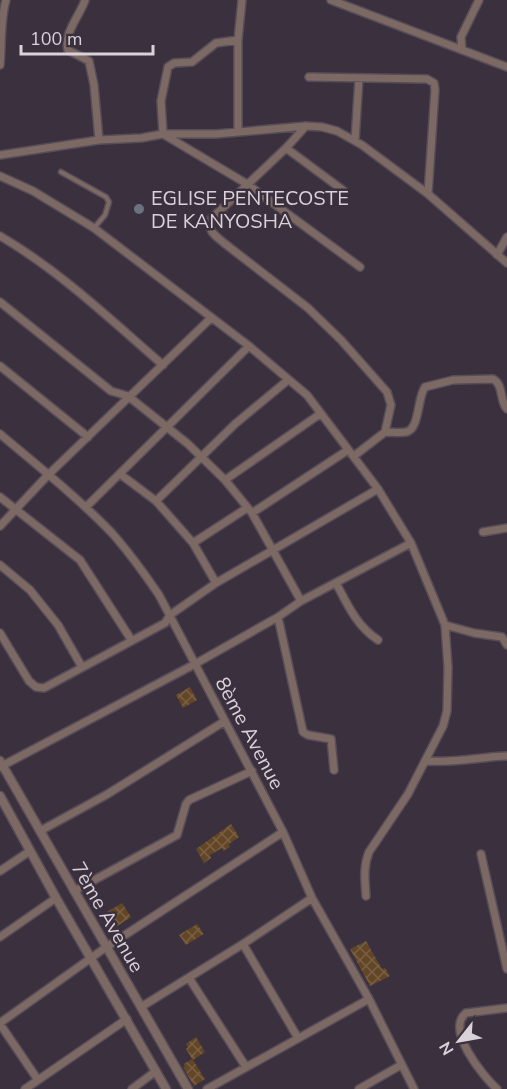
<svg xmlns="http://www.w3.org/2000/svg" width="507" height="1089" font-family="'Nunito Sans',sans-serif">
<defs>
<pattern id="building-cross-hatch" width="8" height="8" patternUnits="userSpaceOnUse" patternTransform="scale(1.5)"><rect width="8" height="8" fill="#634625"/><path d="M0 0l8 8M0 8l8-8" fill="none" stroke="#796044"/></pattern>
</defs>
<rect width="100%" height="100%" fill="#3b303d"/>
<path fill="url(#building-cross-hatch)" d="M190,687L197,700L183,708L176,695Z
M231,824L239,837L229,844L230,847L223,851L222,848L210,855L211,858L204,863L196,849Z
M122,903L131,917L110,931L104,922L111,918L107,912Z
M197,924L204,934L186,945L179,935Z
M366,941L382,969L385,968L390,976L370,986L350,949Z
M196,1037L205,1052L193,1060L205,1079L194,1086L183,1067L185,1066L184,1064L192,1059L186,1049L188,1047L186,1044Z"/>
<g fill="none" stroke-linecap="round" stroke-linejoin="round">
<defs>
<path id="service" d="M61,172L106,197L109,202L105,215L94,228"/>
<path id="minor" d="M85,0C81,14 63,33 68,50L89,61L94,85L99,140
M242,0L238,40L216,43L192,62L174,63L168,67L161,101L163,134L247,184L360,267
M331,0L507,67
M238,40V131
M462,50L461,37L479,0
M0,65C2,43 0,21 6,0
M309,77L427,79L434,83L435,90L428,194
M306,126L286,148L210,220C208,232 216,236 224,243L308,308L341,340L387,392L391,405L385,432L354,456
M355,141L359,78
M286,148L344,191
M0,155L99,140L141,138L163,134H216L306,126L322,127L337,131L362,145L428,194L507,263
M0,176L33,191L94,228L249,346L307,395L378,489L411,543L445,625L448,667L447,711L443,726L408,794L369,852C363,867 365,880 366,896
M0,236C60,271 111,320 163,365
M497,255L507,237
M0,302L111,391L128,396L188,444L225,480L252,513L301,601
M0,366L88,437
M385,432C392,432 400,433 406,432C420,429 417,398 425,387L453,380L493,379C504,385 499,400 507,409
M0,434C38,466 77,497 111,532C129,552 144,573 159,595L283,832L312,898L369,999L414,1089
M120,474L156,501L193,543L216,583
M225,480L320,414
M0,497L80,560L132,641
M156,501L235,424L288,380
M86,507L249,346
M252,513L348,450
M0,526L48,475L210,319
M483,532L507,528
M193,543L247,508
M0,565L30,590L58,625L82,667
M336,583C348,606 357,626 378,640
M278,617L303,732L308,735L331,739L334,770
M445,625L474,633L502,637L507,645
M0,633L29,681L36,687L44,688L165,623L170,615L216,583L378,489
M425,761C453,763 479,757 507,756
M0,767L195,664L278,617L301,601L411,543
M40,831L106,795L225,721
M481,854L507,969
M0,871L30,851
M74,891L177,835L186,804L189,800L252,771
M0,937L56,898
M243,944L298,1038
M189,978L246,1067
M141,1007L243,944L312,898
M0,1023L105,948L283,832
M0,1024L38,1080
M25,1089L127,1019
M132,1089L156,1071
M207,1089L369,999
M359,1089L401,1065
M497,1089C483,1076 445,1030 466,1013L507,1008"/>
<path id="tertiary" d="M0,761L188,1089
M0,796L56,898L166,1089"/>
</defs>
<use href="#service" stroke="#574d59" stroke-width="7"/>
<use href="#minor" stroke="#574d59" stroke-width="10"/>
<use href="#tertiary" stroke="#574d59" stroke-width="11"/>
<use href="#service" stroke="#7d6963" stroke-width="4"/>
<use href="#minor" stroke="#7d6963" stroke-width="7"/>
<use href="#tertiary" stroke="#7d6963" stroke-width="8"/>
</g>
<circle fill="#6b7280" stroke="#3b303d" stroke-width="2" cx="139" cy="209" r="6"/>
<g text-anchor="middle" stroke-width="5" stroke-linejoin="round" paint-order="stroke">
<g font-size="20" fill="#d9d2da" stroke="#3b303d" text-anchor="start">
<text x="151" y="205">EGLISE PENTECOSTE<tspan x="151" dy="23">DE KANYOSHA</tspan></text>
</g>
<g font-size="20" fill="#d9d2da" stroke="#3b303d">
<text transform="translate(250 733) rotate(62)" y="7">8ème Avenue</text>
<text transform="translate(108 917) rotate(60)" y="7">7ème Avenue</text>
</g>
</g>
<g transform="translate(459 1041) rotate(239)" stroke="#3b303d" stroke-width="4.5" paint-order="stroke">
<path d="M0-4.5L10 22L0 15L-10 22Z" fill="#d9d2da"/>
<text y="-9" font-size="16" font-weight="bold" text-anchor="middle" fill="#d9d2da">N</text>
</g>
<path d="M21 45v9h132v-9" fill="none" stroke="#d9d2da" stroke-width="3"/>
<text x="30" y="45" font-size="18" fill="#d9d2da" stroke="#3b303d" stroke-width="4.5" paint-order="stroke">100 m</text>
</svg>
